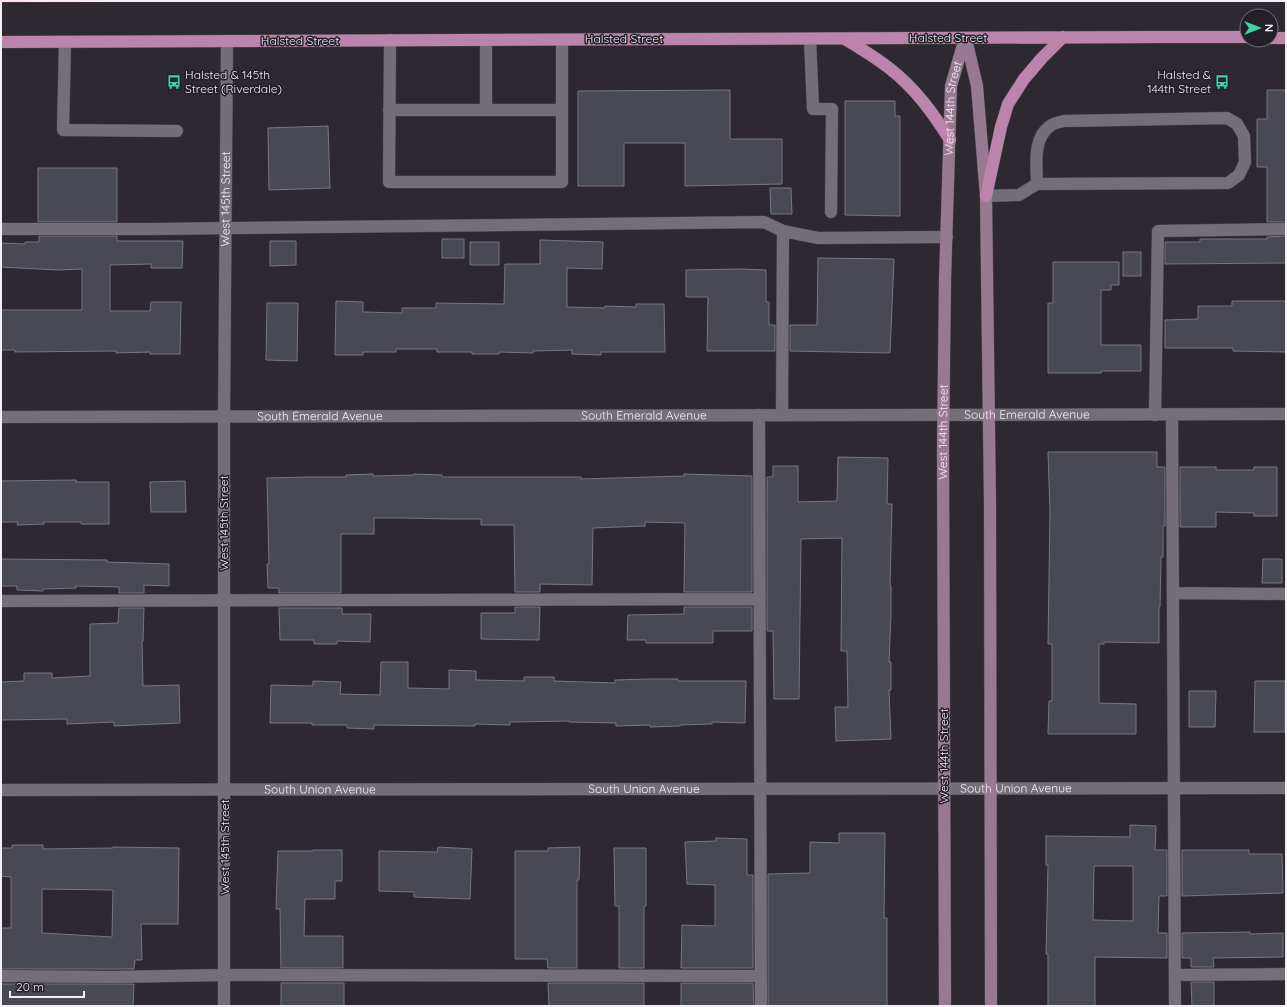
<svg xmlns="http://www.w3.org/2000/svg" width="1287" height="1007" font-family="Quicksand,sans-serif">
<rect width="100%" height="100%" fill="#2e2931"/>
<path fill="#682333" d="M1,1H249L1,3Z"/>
<path fill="#484953" stroke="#767782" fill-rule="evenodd" d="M730,90V139H782V184L685,186V143H624V186H578V91Z
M1267,90H1286V222H1267V167H1257V119H1267Z
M845,101H895V116H900V216L845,215Z
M328,126L330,188L269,190L268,128Z
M38,168H117V222H38Z
M770,188H791L792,214H771Z
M39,236H117V241H183L182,268H151V264L110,265V311H150L151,302H181L180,354H150V352L116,353V351L15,352V350H1V310H82V269L58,270L1,267V243L25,244V242H39Z
M1286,236V263L1165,264V242H1200V239H1267V237Z
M442,239H464V258H442Z
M540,240L603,242L602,269L567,268V307L605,308V306L636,307V304H664L665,352H601V355L572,354V350L533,351V353L499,352V354H472V352H437V349H396V352H363V355H335L336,301L363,302V312L402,313V308H436V303L504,304L505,264H540Z
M270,241H296V265L270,266Z
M470,242H499V265H470Z
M1123,252H1141V276H1123Z
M818,258L894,259L890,353L790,351V325H817Z
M1053,262H1119V285H1111V290H1101V345H1141V371H1101V373H1048V303H1053Z
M742,269L766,270V302H769V325H775V351H707L708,297H686V270Z
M1232,301H1286V352L1233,351V348H1165V320L1198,319V306H1232Z
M267,303H298L297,361L266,360Z
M1048,452H1157V467H1165V526H1163V557H1161L1160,607L1159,606V643L1104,642V644H1099V703L1136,704V734H1048L1049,701H1052V644H1048L1050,512Z
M838,457L888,458L887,504H892L890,586H891V615L889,662H891V690H889L891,739L836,741L835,707H848L847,651H841L842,538L801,539L799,699H774L773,631H767V477H773V466H798V502L837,501Z
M1180,467H1216V470H1254V467H1277V516H1254V513L1216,512V527H1180Z
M373,474V476L414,475V474L442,475V477H581V479L684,476V474L752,476V592H684L685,523L645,522V526L593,528L592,585L540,584V592H515L514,525H481V519H448L404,518H374V534H341V593H279V588H268L267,564H269L267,478L309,477H346V475Z
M76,480V482H109V524H81V522H44V524L17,525L18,522H1V481Z
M185,481L186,512H151L150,482Z
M1,559L107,560V562L169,564V586L144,585V593H119V587L76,586V588L43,589V591L17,590V586H1Z
M1263,559H1282V583H1262Z
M515,607H540L539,640L481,639V613H515Z
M684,607H752V631H713V643H646V640H627L628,615L684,614Z
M119,608H144L143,641H142L143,686L179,685L180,723L114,726V722L67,724V719L1,720V682L24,681V673H52V678L90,676V624L118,623Z
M279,608H342V614H371L370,642L337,641V644H314V640H280Z
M381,662H408V688L449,689V670L476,671V680L524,681V677H554V681L615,683V680L648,679H678V681H746L745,723L712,722V724L680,725V726L650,727V725L616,726V723L569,722V721L510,722V725L475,724V726L374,725V729L347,728V725H312V723H270L271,685L313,686V681L341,682L340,694L380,695Z
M1255,681H1285V732H1254Z
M1189,691H1216L1215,727H1189Z
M1130,825L1156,826L1155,850H1167V896H1159L1158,933H1167V958L1095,957V1006H1048V954H1046L1048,865H1046V836L1130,837ZM1094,866H1133V921L1093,920Z
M839,833H885L884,918H887V1006H768V874L810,873V842L839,843Z
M716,838L747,839V875H753V968H681L682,925L715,926V885L687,884L685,842L716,841Z
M12,845H43V849L113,848V847L179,848L178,924H141L142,960H135L134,969H1V928H11V877L1,876V848H12ZM42,889L113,890L112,937L42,933Z
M438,847L472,849L470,899L414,897V892L379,891V851L437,852Z
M580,847L579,880H577V968H548L547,959H515V851H548V848Z
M614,848H646V906H644V968H619V906H615Z
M313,850H342V881H335V899H305L304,936H343V968H281L280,909H276L278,851H313Z
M1182,850H1249V854H1282L1283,893L1182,896Z
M1250,932V934L1283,933V957L1213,958L1214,967H1191V958H1182V933Z
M1191,982H1214V1006H1192Z
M281,983H344V1006H281Z
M548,983H644V1006H549Z
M681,983H753L754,1006H681Z
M1,984H134L133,1006H1Z"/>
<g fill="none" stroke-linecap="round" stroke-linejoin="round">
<defs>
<path id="lane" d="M810,39L813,109H832L831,212
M390,40L389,182H562V40
M65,42L63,130L177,131
M389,110H562
M486,110V40
M986,196L1019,195L1037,184L1228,183L1239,175L1245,162L1244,136L1237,124L1227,118L1064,121C1060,122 1054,123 1050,126C1032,139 1037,166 1037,184
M1,229H153L764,222L783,231L818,238L947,237
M759,415L761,1006
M782,415L783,231
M1155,415L1158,231L1286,229
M1172,415L1175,1006
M1173,593L1286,594
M1,601L760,599
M1175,975L1286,974
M1,976L112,977L224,975L761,976"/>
<g id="street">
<path id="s1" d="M1,417L1286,414"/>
<path id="s2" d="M1,790L1286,788"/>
<path id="s3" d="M224,1006V417L227,41"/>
</g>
<g id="secondary">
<path d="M966,39L977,86L986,196L990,504L991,1006"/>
<path id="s4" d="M945,1006L943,445L945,280L951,86L965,38"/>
</g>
<path id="primary" d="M1271,38H1286
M845,39C860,48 875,57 889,68C915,88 933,113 950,140
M1,42L1161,37H1247
M986,196L1001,127L1008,104L1024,79L1042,58L1063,37"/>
</defs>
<use href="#lane" stroke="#4b474e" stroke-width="13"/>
<use href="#street" stroke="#4b474e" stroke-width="13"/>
<use href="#secondary" stroke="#4b474e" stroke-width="13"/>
<use href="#primary" stroke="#4b474e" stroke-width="13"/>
<use href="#lane" stroke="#746e78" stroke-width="12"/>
<use href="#street" stroke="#746e78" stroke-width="12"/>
<use href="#secondary" stroke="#987992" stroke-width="12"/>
<use href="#primary" stroke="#bc84ac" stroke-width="12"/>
</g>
<defs>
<symbol id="bus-bare" viewBox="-9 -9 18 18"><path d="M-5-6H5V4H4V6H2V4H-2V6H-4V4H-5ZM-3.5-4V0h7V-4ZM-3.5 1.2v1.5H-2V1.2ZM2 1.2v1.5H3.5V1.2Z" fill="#3ad4a5" stroke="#241f27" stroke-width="2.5" paint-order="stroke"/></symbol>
</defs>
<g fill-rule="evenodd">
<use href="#bus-bare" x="164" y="72" width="20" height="20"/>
<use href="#bus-bare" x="1212" y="72" width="20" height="20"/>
</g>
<g text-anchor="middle" stroke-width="3" stroke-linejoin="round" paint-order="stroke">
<g font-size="12" fill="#f1eef4" stroke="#241f27">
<text x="948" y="42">Halsted Street</text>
<text x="624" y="43">Halsted Street</text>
<text x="300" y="45">Halsted Street</text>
<text dy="4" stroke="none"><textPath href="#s4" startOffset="898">West 144th Street</textPath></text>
<text dy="4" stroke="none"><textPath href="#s3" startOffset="807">West 145th Street</textPath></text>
<text dy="4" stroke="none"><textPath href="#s1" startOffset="643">South Emerald Avenue</textPath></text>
<text dy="4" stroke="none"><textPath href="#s1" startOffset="1026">South Emerald Avenue</textPath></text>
<text dy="4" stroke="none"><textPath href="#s1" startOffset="319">South Emerald Avenue</textPath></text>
<text dy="4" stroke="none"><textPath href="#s4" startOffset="574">West 144th Street</textPath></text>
<text transform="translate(224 523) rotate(-90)" y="4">West 145th Street</text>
<text transform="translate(944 756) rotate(-90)" y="4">West 144th Street</text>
<text dy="4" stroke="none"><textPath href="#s2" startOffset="1015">South Union Avenue</textPath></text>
<text dy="4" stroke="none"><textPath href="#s2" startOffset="643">South Union Avenue</textPath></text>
<text dy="4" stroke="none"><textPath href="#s2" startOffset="319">South Union Avenue</textPath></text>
<text transform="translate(225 847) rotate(-90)" y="4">West 145th Street</text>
</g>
<g font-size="12" fill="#f1eef4" stroke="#241f27" text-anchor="start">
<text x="185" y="79">Halsted &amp; 145th<tspan x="185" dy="14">Street (Riverdale)</tspan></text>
<text x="1211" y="79" text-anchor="end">Halsted &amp;<tspan x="1211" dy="14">144th Street</tspan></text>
</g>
</g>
<rect width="1287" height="1007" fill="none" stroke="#f1eef4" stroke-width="4"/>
<g transform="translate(1259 28) rotate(90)"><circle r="19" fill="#241f27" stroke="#767279"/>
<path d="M0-3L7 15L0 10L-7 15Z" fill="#3ad4a5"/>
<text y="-6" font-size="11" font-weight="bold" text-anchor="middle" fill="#f1eef4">N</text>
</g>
<path d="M10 991v6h74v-6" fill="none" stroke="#f1eef4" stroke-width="2"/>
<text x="16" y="991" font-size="12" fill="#f1eef4" stroke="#241f27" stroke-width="3" paint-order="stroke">20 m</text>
</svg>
